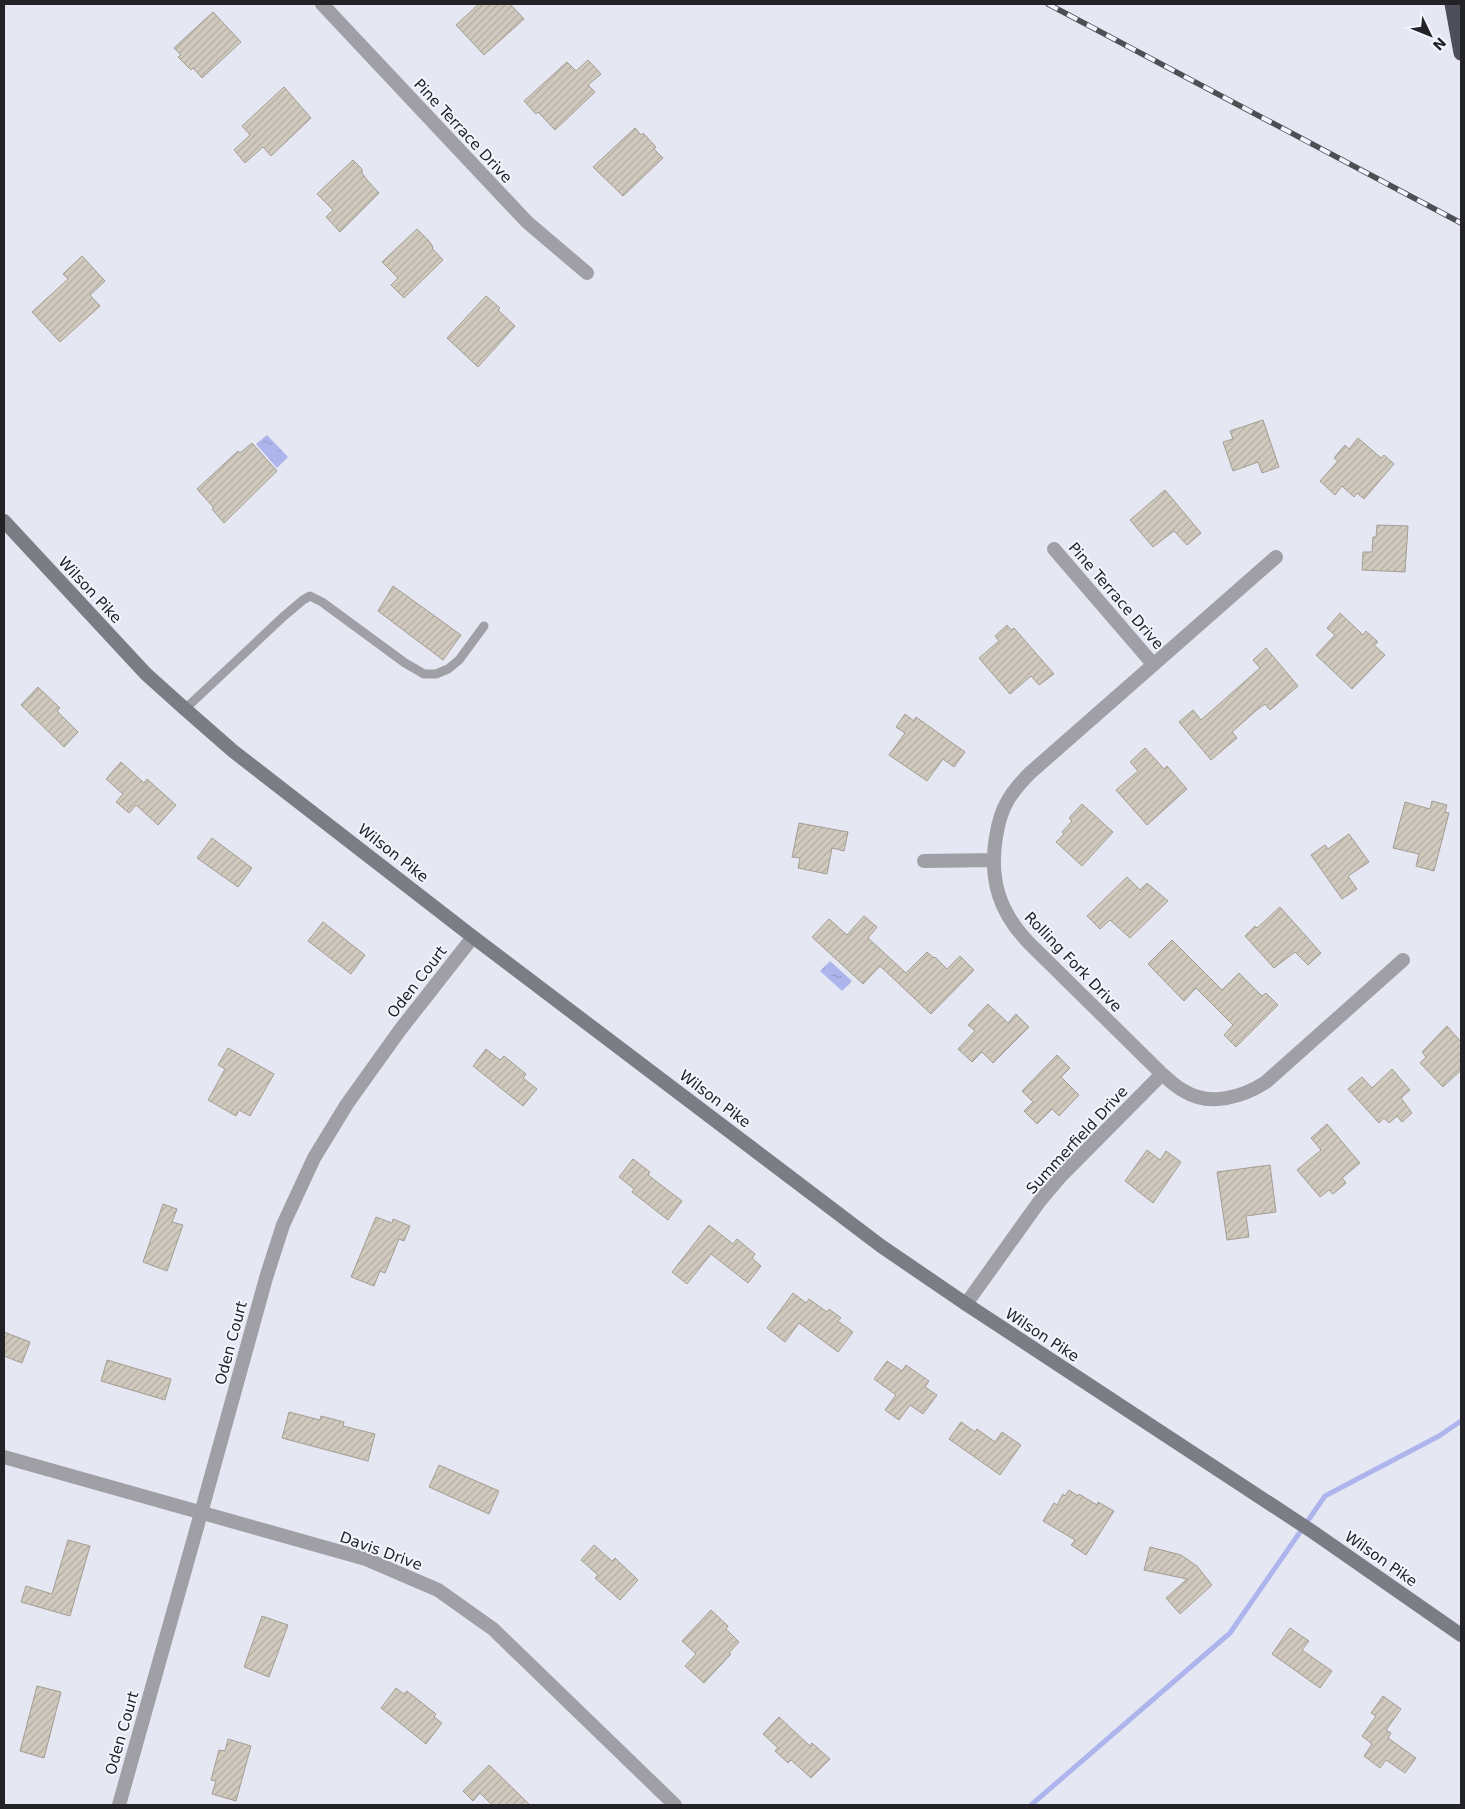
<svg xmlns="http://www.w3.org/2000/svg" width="1465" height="1809" font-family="'DejaVu Sans',sans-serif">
<defs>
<pattern id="water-ripples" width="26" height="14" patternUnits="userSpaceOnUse" patternTransform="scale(1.25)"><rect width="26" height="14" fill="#aeb5ed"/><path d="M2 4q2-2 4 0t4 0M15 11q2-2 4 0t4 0" fill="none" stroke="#959bcb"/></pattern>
<pattern id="building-hatch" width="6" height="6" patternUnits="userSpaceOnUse" patternTransform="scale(1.25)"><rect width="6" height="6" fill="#d0c9be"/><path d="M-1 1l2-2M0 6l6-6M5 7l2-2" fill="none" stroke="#b2aca3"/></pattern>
</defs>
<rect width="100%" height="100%" fill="#e5e7f3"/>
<path fill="url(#water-ripples)" d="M267,435L288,457L277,468L256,444Z
M830,961L852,981L842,991L820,971Z"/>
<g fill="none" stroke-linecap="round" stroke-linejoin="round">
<path stroke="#aeb5ed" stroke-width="5" d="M1031,1805L1230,1633L1325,1496L1439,1436L1461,1421"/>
</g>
<path fill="url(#building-hatch)" stroke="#a49d93" d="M479,4H510L524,19L484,55L456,25Z
M213,12L241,42L202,78L193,68L191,70L178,57L181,55L174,48Z
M588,60L601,74L588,85L595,92L555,130L538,112L536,114L524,101L567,62L576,71Z
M284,87L311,118L271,156L263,147L245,163L234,150L250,135L242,126Z
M635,128L641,135L643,133L656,147L654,149L663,158L623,196L593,167Z
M353,160L362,169V173L367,180L379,193L340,232L326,217L333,210L317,194Z
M417,229L429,241L433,247L432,248L443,260L404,298L391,285L398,278L382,262Z
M82,256L105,281L90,295L100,306L60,342L32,312L68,279L63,274Z
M486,296L500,308L498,310L515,326L478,367L447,338Z
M1263,420L1279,467L1262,473L1258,462L1233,471L1223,442L1233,439L1230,431Z
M1358,438L1381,458L1384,455L1394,464L1364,499L1357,493L1354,497L1342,486L1335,495L1320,481L1338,461L1334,458L1345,445L1349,449Z
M252,443L277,471L224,523L212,509L214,508L197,489L238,451L240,453Z
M1165,490L1201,533L1187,545L1174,531L1153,547L1130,520Z
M1377,525L1408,526L1405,572L1362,570L1363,552H1372L1373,537H1376Z
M393,586L461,635L443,660L378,611Z
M1340,613L1363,635L1366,631L1378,642L1374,645L1385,655L1352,689L1316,655L1335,635L1327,628Z
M1007,625L1011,630L1014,628L1054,674L1039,685L1031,676L1010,694L979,658L999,641L995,636Z
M1266,648L1298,686L1270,710L1265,704L1258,709L1232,732L1237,738L1211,760L1179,722L1193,710L1201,720L1260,668L1253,660Z
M38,687L60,708L57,711L78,732L64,747L21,705Z
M905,714L914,721L916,717L965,752L954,767L943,759L927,781L889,755L905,733L896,727Z
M1145,748L1164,769L1167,766L1187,789L1147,825L1116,790L1138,771L1130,762Z
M121,762L144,783L147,779L176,805L158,825L136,805L129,813L116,802L123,794L106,779Z
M1432,801L1447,805L1445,812L1449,813L1434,871L1416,866L1419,854L1393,848L1405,802L1430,809Z
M1082,804L1113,832L1082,866L1056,842L1064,834L1062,832L1072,821L1069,818Z
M799,823L848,832L844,851L832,848L827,874L798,868L800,858L792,857Z
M1349,834L1369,862L1348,876L1357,889L1342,899L1311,855L1325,845L1328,849Z
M212,838L252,868L238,887L197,858Z
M1127,877L1140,890L1147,883L1168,901L1130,938L1110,920L1100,929L1087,916Z
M1280,907L1321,953L1308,965L1295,952L1274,968L1245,936L1255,926L1257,928Z
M864,916L877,927L868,938L906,973L927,952L934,958L935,957L947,969L960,956L974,970L931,1014L880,966L863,984L812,937L829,919L847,935Z
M323,922L365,955L351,974L308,941Z
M1172,940L1222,990L1239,973L1262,996L1266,993L1278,1005L1236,1047L1224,1035L1233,1025L1196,988L1184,1001L1148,964Z
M988,1004L1008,1023L1016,1014L1029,1027L993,1063L982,1052L972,1062L958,1049L975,1031L968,1025Z
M1447,1026L1461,1042V1070L1443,1087L1420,1063L1426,1057L1422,1052Z
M228,1048L274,1074L250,1116L239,1110L236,1116L208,1100L225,1069L218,1065Z
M486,1049L500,1060L504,1056L526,1074L523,1078L537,1089L523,1106L473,1066Z
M1057,1055L1070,1068L1061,1077L1079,1095L1059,1116L1052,1109L1037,1124L1024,1111L1033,1102L1022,1091Z
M1392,1069L1410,1090L1401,1098L1412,1113L1402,1122L1397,1116L1389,1123L1384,1118L1379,1123L1348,1089L1362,1077L1372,1088Z
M1327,1124L1360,1163L1342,1178L1346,1183L1333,1194L1329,1190L1320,1197L1297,1170L1321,1150L1311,1138Z
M1147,1150L1160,1160L1166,1151L1181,1162L1153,1203L1125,1181Z
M633,1159L650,1172L648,1175L682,1201L668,1220L632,1192L634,1189L619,1177Z
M1270,1165L1276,1212L1246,1216L1249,1237L1227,1240L1217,1172Z
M163,1204L177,1209L172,1222L183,1225L167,1271L143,1262Z
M376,1217L392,1223L393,1219L410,1226L404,1241L399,1239L385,1273L380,1271L374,1286L351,1277Z
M709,1225L733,1244L737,1239L755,1254L752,1258L761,1266L748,1283L711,1254L687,1284L672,1272Z
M793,1293L806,1303L809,1299L827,1312L829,1309L841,1318L838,1321L853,1332L838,1352L799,1323L785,1342L767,1328Z
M4,1332L30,1342L22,1363L4,1356Z
M107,1360L171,1379L165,1400L101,1381Z
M887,1361L902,1371L906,1365L929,1381L925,1387L937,1395L923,1414L910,1405L899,1420L885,1410L896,1395L874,1379Z
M289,1412L320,1420L321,1416L344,1422L343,1426L375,1434L368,1461L282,1438Z
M961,1422L975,1432L977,1429L995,1442L1002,1432L1021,1445L1000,1475L949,1439Z
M439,1465L499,1491L489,1514L429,1487Z
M1069,1490L1078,1496L1079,1494L1097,1505L1098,1502L1114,1511L1086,1555L1071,1545L1075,1540L1043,1521L1054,1503L1057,1505L1063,1494L1065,1496Z
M68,1540L90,1546L70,1616L21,1602L26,1586L52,1594Z
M594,1545L612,1561L615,1558L638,1580L620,1600L595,1578L598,1575L581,1560Z
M1150,1547L1181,1555L1197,1566L1212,1585L1180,1614L1166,1598L1187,1579L1144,1570Z
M711,1610L728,1626L726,1629L739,1642L729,1653L731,1654L704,1683L685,1666L696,1654L682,1641Z
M262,1616L288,1625L269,1677L244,1667Z
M1290,1628L1309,1641L1302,1650L1332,1671L1320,1688L1272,1654Z
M37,1686L61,1692L44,1758L20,1751Z
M396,1688L404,1694L407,1691L436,1714L434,1717L442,1723L426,1744L381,1708Z
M1383,1696L1401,1709L1386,1730L1391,1733L1388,1738L1416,1758L1405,1773L1386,1760L1380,1768L1364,1756L1372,1744L1362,1736L1376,1716L1371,1713Z
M779,1717L810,1746L812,1743L830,1759L811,1778L791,1760L788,1763L775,1751L778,1748L763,1734Z
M228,1739L251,1746L236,1801L212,1794L216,1781L211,1780L219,1750L225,1751Z
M489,1765L530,1805H492L480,1793L473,1801L463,1791Z"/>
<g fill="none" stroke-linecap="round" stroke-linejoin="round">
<path stroke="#9f9fa5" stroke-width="9" d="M185,709L284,616L303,600L310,596L322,602L405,663L424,674H436L448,669L459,660L484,626"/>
<path stroke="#9f9fa5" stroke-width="14" d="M322,4L527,222L587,273
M1054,549L1153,664
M1276,557L1030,773C1022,781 1014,790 1008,800C1002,810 998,824 996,837C989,879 999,912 1029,943L1162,1074C1169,1080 1176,1087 1184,1091C1210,1107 1243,1097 1266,1082L1403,960
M924,861L994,860
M966,1304L1039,1202L1060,1177L1162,1074
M4,1457L366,1559L438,1590L493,1629L675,1805
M119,1805L201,1513L266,1278L283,1225L314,1158L347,1104L400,1030L473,937"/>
<path stroke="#7b7d84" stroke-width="14" d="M4,521L146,674L185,709L233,751L473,937L881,1246L966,1304L1313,1532L1461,1635"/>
<path stroke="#4d4f59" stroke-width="15" d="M1452,4L1461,53"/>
<defs>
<path id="rail" d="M1048,4L1461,223"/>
</defs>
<use href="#rail" stroke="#4e4f55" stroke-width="5.5"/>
<use href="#rail" stroke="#f3f5ff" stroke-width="4" stroke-dasharray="11" stroke-linecap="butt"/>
</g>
<g text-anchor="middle" stroke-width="4" stroke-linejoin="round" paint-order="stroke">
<g font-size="15" fill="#222227" stroke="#f3f5ff">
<text transform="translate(463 131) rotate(47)" y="5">Pine Terrace Drive</text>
<text transform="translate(90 590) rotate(47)" y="5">Wilson Pike</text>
<text transform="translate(1116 596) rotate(49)" y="5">Pine Terrace Drive</text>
<text transform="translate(393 853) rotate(38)" y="5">Wilson Pike</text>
<text transform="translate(1073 962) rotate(46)" y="5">Rolling Fork Drive</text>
<text transform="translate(417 982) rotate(-52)" y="5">Oden Court</text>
<text transform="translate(715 1099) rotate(37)" y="5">Wilson Pike</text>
<text transform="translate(1077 1140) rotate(-47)" y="5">Summerfield Drive</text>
<text transform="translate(1042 1335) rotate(33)" y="5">Wilson Pike</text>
<text transform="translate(231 1343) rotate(-75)" y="5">Oden Court</text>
<text transform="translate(381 1551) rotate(20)" y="5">Davis Drive</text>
<text transform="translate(1381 1559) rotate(35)" y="5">Wilson Pike</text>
<text transform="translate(122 1733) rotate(-74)" y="5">Oden Court</text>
</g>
</g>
<rect width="1465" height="1809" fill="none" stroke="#222227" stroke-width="10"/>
<g transform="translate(1430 35) rotate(133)" stroke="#f3f5ff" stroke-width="4" paint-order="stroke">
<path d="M0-4L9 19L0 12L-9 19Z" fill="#222227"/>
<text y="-8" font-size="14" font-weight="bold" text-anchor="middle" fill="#222227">N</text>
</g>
</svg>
